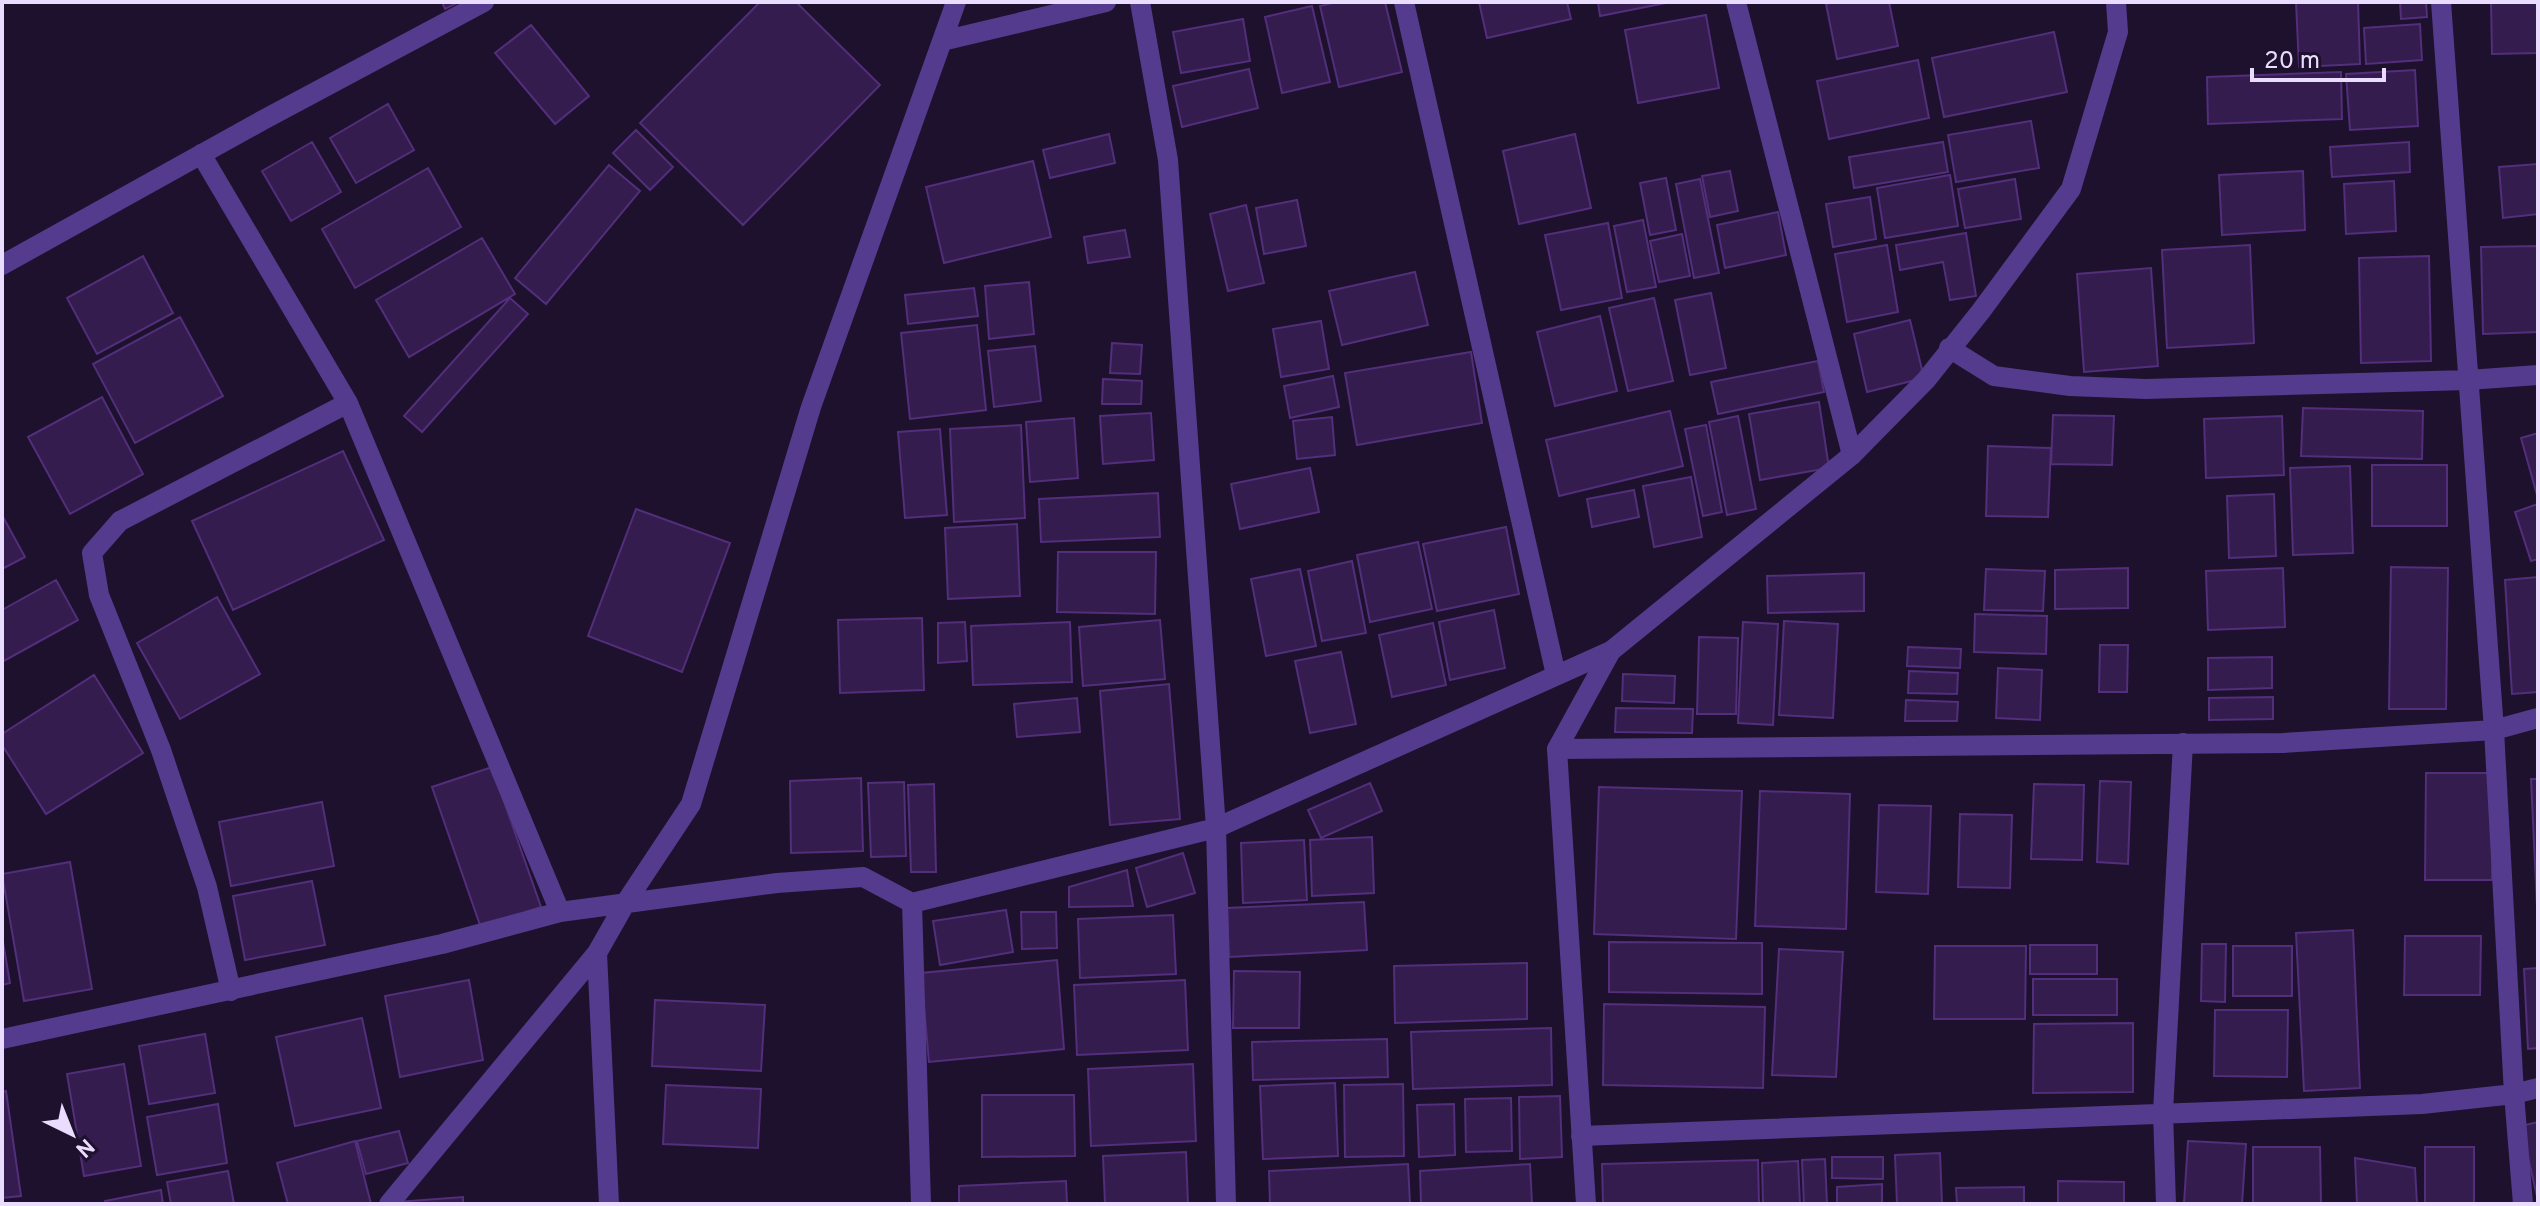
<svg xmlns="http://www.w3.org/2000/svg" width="2540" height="1206" font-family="Overpass,sans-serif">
<rect width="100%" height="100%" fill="#1d112d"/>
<path fill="#341c4e" stroke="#522e7b" stroke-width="2" d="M442,2H459L445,9Z
M760,2H796L880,85L743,225L640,123Z
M1337,2H1385L1402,72L1339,87L1320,6Z
M1479,2H1567L1571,19L1487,38Z
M1598,2H1671L1600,16Z
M1835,2H1889L1898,46L1837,59L1826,4Z
M2296,2H2358L2360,64L2299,67Z
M2400,2H2426L2427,17L2401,19Z
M2491,2H2538V53L2492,54Z
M1312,6L1330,82L1282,93L1265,17Z
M1706,15L1719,88L1638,103L1625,30Z
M1243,19L1250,61L1181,73L1173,32Z
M2420,24L2422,60L2366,64L2364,28Z
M531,25L589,96L555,124L495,53Z
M2054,32L2067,92L1944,117L1932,58Z
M1918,60L1929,118L1829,139L1817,81Z
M1249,69L1258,108L1182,127L1173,86Z
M2415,70L2418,126L2350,130L2346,74Z
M2341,72L2342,119L2208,124L2207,77Z
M388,104L414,150L356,183L330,138Z
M2031,121L2039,168L1956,182L1948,135Z
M636,130L673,167L650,190L613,153Z
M1109,134L1115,163L1050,178L1043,150Z
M1575,134L1591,208L1519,224L1503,151Z
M312,142L341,192L291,221L262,171Z
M1943,142L1948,172L1854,188L1849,157Z
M2409,142L2410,172L2332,177L2330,147Z
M1033,161L1051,237L944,263L926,187Z
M2538,164V214L2503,218L2499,167Z
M609,165L640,191L546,304L515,278Z
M428,168L461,227L355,288L322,229Z
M1730,171L1738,211L1710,217L1702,176Z
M2303,171L2305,230L2222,235L2219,175Z
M1950,175L1958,226L1885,238L1877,188Z
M1666,178L1676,230L1650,235L1640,183Z
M1700,179L1719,273L1694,278L1676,184Z
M2015,179L2021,219L1965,228L1958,189Z
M2394,181L2396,231L2346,234L2344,184Z
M1870,197L1876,239L1833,247L1826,204Z
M1297,200L1306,246L1264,254L1256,208Z
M1246,205L1264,283L1228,291L1210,214Z
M1778,212L1786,255L1725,268L1717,225Z
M1643,220L1656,287L1627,292L1614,226Z
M1608,223L1622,298L1561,310L1545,235Z
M1125,230L1130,257L1088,263L1084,237Z
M1966,233L1976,296L1950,300L1943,262L1900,270L1896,245Z
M1682,234L1690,276L1659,282L1650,241Z
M482,238L515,294L409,357L376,300Z
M1887,245L1898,312L1847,322L1835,254Z
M2250,245L2254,343L2167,348L2162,250Z
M2538,246V332L2483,334L2481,247Z
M143,256L173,313L97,354L67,298Z
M2429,256L2431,361L2361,363L2359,258Z
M2151,268L2158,366L2084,372L2077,274Z
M1415,272L1428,325L1342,345L1329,291Z
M1029,282L1034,334L989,339L985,286Z
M974,288L978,316L908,324L905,295Z
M1711,293L1726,368L1690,375L1675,300Z
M510,298L528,314L422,432L404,416Z
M1654,298L1673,381L1628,391L1609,308Z
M1600,316L1617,391L1555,406L1537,332Z
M180,317L223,396L135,443L93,364Z
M1910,320L1924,378L1867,392L1854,334Z
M1321,321L1329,369L1281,377L1273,329Z
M977,325L986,410L910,419L901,333Z
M1112,343L1142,345L1140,374L1110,373Z
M1035,346L1041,401L994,407L988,351Z
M1471,352L1482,423L1357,445L1345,373Z
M1818,361L1824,392L1718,414L1711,382Z
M1333,376L1339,407L1290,418L1284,386Z
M1103,379L1142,381L1141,404H1102Z
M102,397L143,474L70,514L28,437Z
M1819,402L1829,468L1760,480L1749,414Z
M2303,408L2423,411L2422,459L2301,456Z
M1670,411L1683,466L1559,496L1546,440Z
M1151,413L1154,460L1103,464L1100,416Z
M2053,415L2114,416L2112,465L2051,464Z
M1738,416L1756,509L1727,515L1709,422Z
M2282,416L2284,475L2206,478L2204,419Z
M1332,417L1335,455L1297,459L1293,421Z
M1074,418L1078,478L1030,482L1026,422Z
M1021,425L1025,518L954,522L950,429Z
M1706,425L1722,512L1703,516L1685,429Z
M940,429L947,515L905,518L898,432Z
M2538,433V495H2537L2521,438Z
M1988,446L2051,448L2048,517L1986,516Z
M343,451L384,540L233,610L192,521Z
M2372,465H2447V526H2372Z
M2350,466L2353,553L2293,555L2290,468Z
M1310,468L1319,512L1240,529L1231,484Z
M1691,477L1702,537L1654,547L1643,486Z
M1634,490L1639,517L1592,527L1587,499Z
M1158,493L1160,537L1041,542L1039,499Z
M2274,494L2276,556L2229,558L2227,496Z
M2538,504V559L2531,561L2515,512Z
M636,509L730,543L682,672L588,636Z
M2,515L25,557L2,569Z
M1017,524L1020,596L948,599L945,528Z
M1506,527L1519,594L1437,611L1423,544Z
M1418,542L1432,609L1370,622L1357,555Z
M1058,552H1156L1155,614L1057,612Z
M1352,561L1366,633L1322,641L1308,571Z
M2391,567L2448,568L2446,709H2389Z
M2128,568V608L2055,609V570Z
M2283,568L2285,627L2208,630L2206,571Z
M1300,569L1316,646L1266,656L1251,579Z
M1986,569L2045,571L2043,611L1984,610Z
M1864,573V611L1768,613L1767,576Z
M2538,577V692L2512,694L2505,580Z
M56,580L78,620L2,662V610Z
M217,597L260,674L180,719L137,643Z
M1494,610L1505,668L1450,680L1439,622Z
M1975,614L2047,616L2046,654L1974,652Z
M922,618L924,690L840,693L838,620Z
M1160,620L1165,679L1083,686L1079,627Z
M1784,621L1838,624L1833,718L1779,715Z
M965,622L967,661L938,663V623Z
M1070,622L1072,682L973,685L971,626Z
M1743,622L1778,624L1773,725L1738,723Z
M1433,623L1446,685L1392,697L1379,635Z
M1699,637L1738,638L1736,714H1697Z
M2100,645H2128L2127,692H2099Z
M1908,647L1961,649L1960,668L1907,666Z
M1341,652L1356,724L1310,733L1295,661Z
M2272,657V688L2208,690V658Z
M1998,668L2042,670L2040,720L1996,718Z
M1909,671L1958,673L1957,694L1908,693Z
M1623,674L1675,676L1674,703L1622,701Z
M94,675L143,753L46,814L2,745V734Z
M1169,684L1180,819L1110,825L1100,691Z
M2273,697V719L2209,720V698Z
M1077,698L1080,732L1017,737L1014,704Z
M1906,700L1958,702L1957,721H1905Z
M1616,708L1693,709L1692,733L1615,732Z
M492,767L541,907L481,928L432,787Z
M2426,773H2493L2492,880H2425Z
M861,778L863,851L791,853L790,781Z
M2531,779H2538L2537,907Z
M2100,781L2131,782L2128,864L2097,862Z
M904,782L906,856L871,857L868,783Z
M1370,783L1382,811L1321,838L1308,810Z
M934,784L936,872H911L908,785Z
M2034,784L2084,785L2082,860L2031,859Z
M1599,787L1742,791L1736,939L1594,934Z
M1760,791L1850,794L1846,929L1755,926Z
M322,802L334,866L231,886L219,822Z
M1879,805L1931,806L1928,894L1876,892Z
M1960,814L2012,815L2010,888L1958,887Z
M1372,837L1374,893L1312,896L1310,840Z
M1304,840L1307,900L1243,903L1241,843Z
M1183,853L1195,893L1147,907L1136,868Z
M70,862L92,989L24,1001L2,874Z
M1127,870L1133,906L1069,907V887Z
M312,881L325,945L245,960L233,896Z
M1364,902L1367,950L1229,957L1227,908Z
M1006,910L1013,952L940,965L933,921Z
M1021,912H1056L1057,948L1022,949Z
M1173,915L1176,974L1080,978L1078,919Z
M2353,930L2360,1088L2304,1091L2296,933Z
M2,936L10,983L2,985Z
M2405,936H2481L2480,995H2404Z
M1609,942L1762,943V994L1609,992Z
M2202,944H2226L2225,1002L2201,1001Z
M2030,945H2097V974H2030Z
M1935,946H2026L2025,1019H1934Z
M2233,946H2292V996H2233Z
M1779,949L1843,952L1836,1077L1772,1075Z
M1057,960L1064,1049L929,1062L921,973Z
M1527,963V1019L1395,1023L1394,966Z
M2538,968V1048L2528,1049L2524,969Z
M1234,971L1300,972L1299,1028H1233Z
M2033,979H2117V1015H2033Z
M469,980L483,1060L400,1077L385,996Z
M1185,980L1188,1050L1077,1055L1074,985Z
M655,1000L765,1005L761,1071L652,1066Z
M1604,1004L1765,1007L1763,1088L1603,1085Z
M2215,1010H2288L2287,1077L2214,1076Z
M362,1018L381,1108L295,1126L276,1037Z
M2133,1023V1092L2033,1093L2034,1024Z
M1551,1028L1552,1085L1413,1089L1411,1032Z
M205,1034L215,1093L149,1104L139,1046Z
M1387,1039L1388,1077L1253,1080L1252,1042Z
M124,1064L141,1166L84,1176L67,1074Z
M1193,1064L1196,1141L1091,1146L1088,1069Z
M1335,1083L1338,1156L1263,1159L1260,1086Z
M1403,1084L1404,1156L1345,1157L1344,1085Z
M666,1085L761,1089L758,1148L663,1144Z
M6,1091L21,1196L2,1198V1092Z
M982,1095H1074L1075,1156L982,1157Z
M1560,1096L1562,1157L1520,1159L1519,1097Z
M1511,1098L1512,1151L1466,1152L1465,1099Z
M218,1104L227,1163L157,1175L147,1117Z
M1454,1104L1455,1155L1419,1157L1417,1105Z
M2538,1122V1201L2521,1126Z
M399,1131L408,1163L366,1174L357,1141Z
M355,1141L371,1204H288L277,1163Z
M2188,1141L2246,1144L2242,1204H2184Z
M2253,1147H2320L2321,1204H2253Z
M2425,1147H2474V1204H2425Z
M1186,1152L1188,1204H1105L1103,1156Z
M1940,1153L1942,1204H1897L1895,1155Z
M1832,1157H1883V1179L1832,1178Z
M2355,1158L2415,1168L2417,1204H2357Z
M1825,1159L1827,1204H1804L1802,1160Z
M1758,1160L1759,1204H1603L1602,1164Z
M1798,1161L1800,1204H1763L1762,1163Z
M1408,1164L1410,1204H1270L1269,1171Z
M1530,1164L1532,1204H1421L1420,1171Z
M228,1171L234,1204H171L167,1182Z
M1066,1181L1067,1204H959V1186Z
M2058,1181L2124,1182V1204H2058Z
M1882,1184V1204H1837V1187Z
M2024,1187V1204H1957L1956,1188Z
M161,1190L163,1204H106L105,1201Z
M463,1197V1204H397V1202Z"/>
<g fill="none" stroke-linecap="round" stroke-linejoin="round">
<path stroke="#543b8d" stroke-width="20" d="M1140,2L1168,160L1216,828L1226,1204
M1404,2L1556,675
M1736,2L1852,455
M2441,2L2494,730L2514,1094L2523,1204
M942,41L1106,2
M201,154L348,403L560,912
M2,265L263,120L484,2
M1949,348L1994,376L2070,386L2146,389L2468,380L2538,375
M1557,749L2283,743L2494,730L2538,718
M597,953L609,1204
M231,991L207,887L161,750L99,595L92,553L120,521L348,403
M2,1039L442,944L560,912L777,883L863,877L912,903
M1581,1136L2422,1104L2514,1094L2538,1088
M389,1204L597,953L626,902L691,804L811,407L956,2
M921,1204L912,903L1216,828L1611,651
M2166,1204L2163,1112L2183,743"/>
<path stroke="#543b8d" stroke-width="20" d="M1586,1204L1557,749L1611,651L1852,455L1926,380L1981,311L2071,189L2118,32L2116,2"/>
</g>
<rect width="2540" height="1206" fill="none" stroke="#eadcff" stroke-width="8"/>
<g transform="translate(72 1134) rotate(137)" stroke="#1d112d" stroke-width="6" paint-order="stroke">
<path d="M0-6L14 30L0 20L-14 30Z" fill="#eadcff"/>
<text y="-12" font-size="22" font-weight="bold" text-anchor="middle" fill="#eadcff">N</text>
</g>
<path d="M2252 68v12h132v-12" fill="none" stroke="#eadcff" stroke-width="4"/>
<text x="2264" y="68" font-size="24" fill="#eadcff" stroke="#1d112d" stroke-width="6" paint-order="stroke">20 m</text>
</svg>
